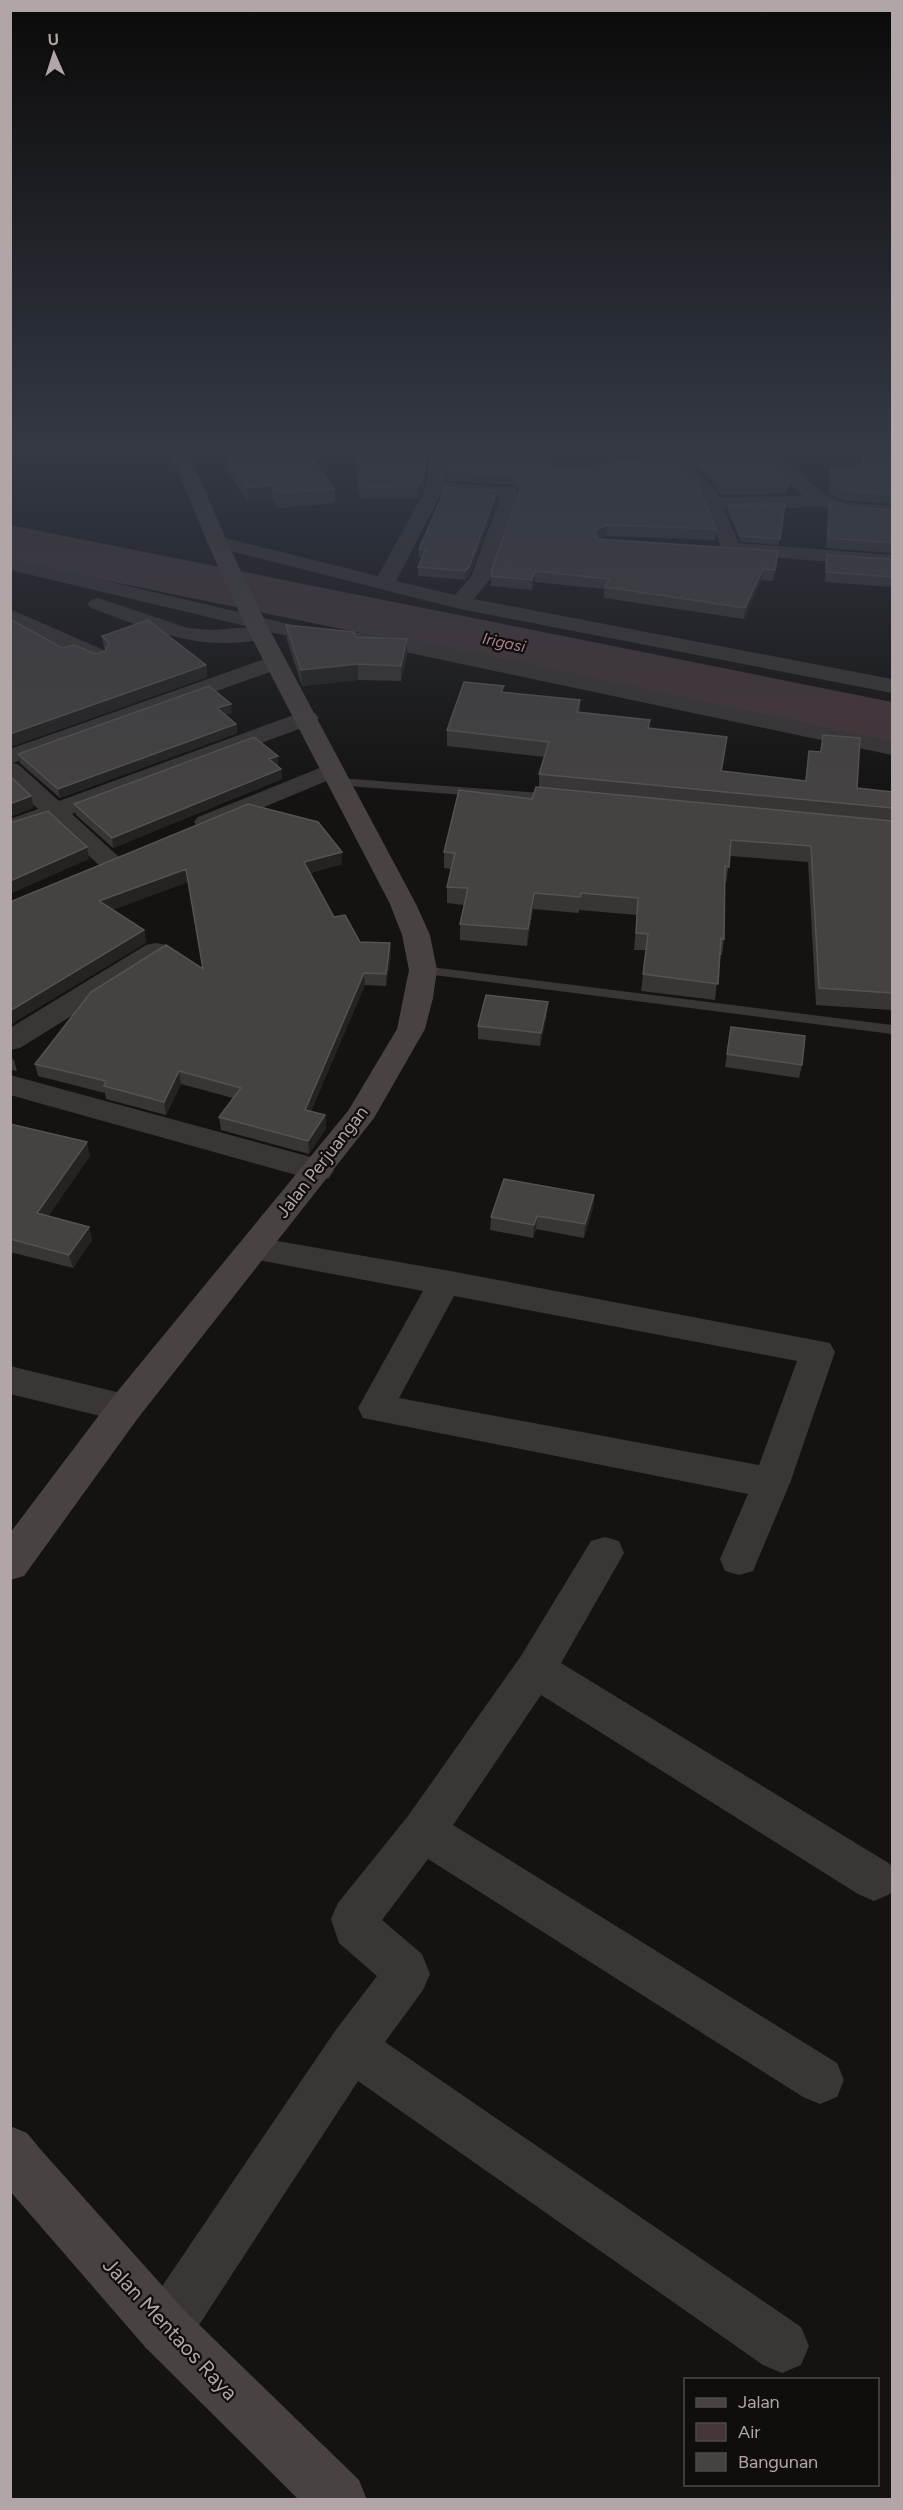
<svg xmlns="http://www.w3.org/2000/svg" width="903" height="2510" font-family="Figtree,sans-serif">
<rect width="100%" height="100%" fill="#141312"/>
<path fill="#46363a" d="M10,525L892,702V742L11,561Z"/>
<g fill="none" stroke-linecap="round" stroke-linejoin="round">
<path fill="#3a3636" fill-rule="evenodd" d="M339,778L554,794L560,798L554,802L335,785L333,782Z
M423,966L892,1025V1034L418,973L416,970Z"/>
<path fill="#3a3636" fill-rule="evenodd" d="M430,449H448L445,483L509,487L516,489L520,496L491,578L474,599L892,679V693L460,609L210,546L207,542L210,538L217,536L378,576L426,488ZM441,494L500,498L471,577L455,595L396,581Z
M653,449H673L714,487L719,497L803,496L749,449H770L828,497L848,503L892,506V518L846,515L820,507L724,509L739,543L892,555V567L724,553L698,493Z
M10,558L297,626L405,638L892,741V755L405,652L297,638L270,632L268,638C202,654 151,630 91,608L87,604L91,600L98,598L188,628L213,630L250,627L10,570Z
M10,609L106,651L109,656L106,661L98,663L90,661L10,623Z
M276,655L284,657L287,662L284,667L13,763L19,765L59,801L299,713L307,711L315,713L319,718L315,723L72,814L119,857L123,862L119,867L110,870L101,867L51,821L10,835V819L38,809L10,783V749Z
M332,763L341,765L344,770L341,775L216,827L207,830L198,827L194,822L198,817Z
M156,943L166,945L170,951L166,957L20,1048L10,1050V1028L146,945Z
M10,1075L329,1162L334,1170L329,1178L318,1181L10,1095Z
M254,1237L445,1270L830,1343L835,1352L790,1483L753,1571L739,1575L725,1571L720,1559L748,1494L363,1418L358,1408L423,1291L242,1257L238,1249L242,1241ZM454,1296L797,1361L759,1465L399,1398Z
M10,1366L125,1394L138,1398L143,1408L138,1418L125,1422L10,1394Z
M605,1537L619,1541L624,1553L561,1663L890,1864C894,1873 894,1885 890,1894L874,1901L858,1894L541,1695L453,1825L837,2063L844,2080L837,2097L820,2104L803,2097L428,1859L382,1920L422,1954L430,1974L423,1990L385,2042L801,2327L809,2346L801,2365L782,2373L763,2365L358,2081L184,2348L165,2355L146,2348L139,2329L146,2310L335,2031L377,1976L339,1943L331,1919L338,1903L408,1816L521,1656L591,1541Z"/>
<path fill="#484242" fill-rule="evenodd" d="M169,449H187L228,544L266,623L416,904L430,935L437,970L433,998L425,1029L374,1118L138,1418L24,1576L10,1580V1533L112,1398L348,1111L397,1029L409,970L402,935L390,904L244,623L208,544Z
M10,2126L27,2133L41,2150L184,2310L359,2480L367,2500H299L146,2348L10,2191Z"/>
</g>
<path fill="#383635" d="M426,449L424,487L418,498L360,499L356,450Z
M861,449H892V506V504L848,501L829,495L831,469L862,465Z
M688,451L789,478L787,494L720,495L716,485L687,459Z
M538,452L555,468L716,529L715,540L606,536L598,538V539L778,551L773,581L761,580L744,619L604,598V589L535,582L532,590L491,586V572L520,491L518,488L510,485L447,481V471Z
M226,457L334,489L335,503L278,508L272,500L248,503L227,471Z
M442,487L497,491V500L469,576L465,580L418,576V567L422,558H419V549L442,496Z
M830,502L848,507L892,510V555V553L826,548L828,512Z
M785,504L779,545L741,542L727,511L728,505Z
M827,555L892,559V587L825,582L826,565Z
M10,619L62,648L96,654L105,651L106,650L104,648L102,636L206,665L207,677L10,747Z
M286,625L356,637L407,655L401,681L358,680L302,686L287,640Z
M503,692L580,700V713L650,728L725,753L722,771L805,781L809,751L820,752L823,735L857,788L892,792V1010L816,1005L808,862L730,856L726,883H725L724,939L722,955H720L715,1000L641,991L646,950H634L637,915L579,910V913L533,909L527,946L460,940V924L464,905L447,903V887L451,869L444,868V852L532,799L539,787V774L545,757L447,746V730Z
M232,713L225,715L236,724L237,733L60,798L20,763L18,754Z
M278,756V767L281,769L282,779L113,848L76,815L74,804Z
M342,852V864L310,873L334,917L360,942L391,956L386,986L365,985L311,1111L325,1115L326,1128L309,1154L221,1130L219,1117L233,1098L181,1084L166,1115L106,1099L105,1093L38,1076L35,1064L203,969L188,882L112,910L144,930L146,943L10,902Z
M547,1015L540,1046L478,1039V1026Z
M731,1027L802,1065L799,1078L725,1067Z
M10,1057L14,1060L17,1071L10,1070Z
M10,1124L90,1156L48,1216L89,1227L92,1240L73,1268L10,1252Z
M594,1195L593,1208L584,1238L536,1229L533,1238L490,1230L491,1217Z"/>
<path fill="#242322" d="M426,449L424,487L418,498V486Z
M271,485L272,500L248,503L247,488Z
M497,491V500L469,576L465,580V571Z
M607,525L606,536L598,538L594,543L595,532L599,528Z
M763,569L761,580L744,619L745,608Z
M535,571V582L532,590V580Z
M407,639V655L401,681V666Z
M358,664V680L302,686L301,670Z
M206,665L207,677L10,747V734Z
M580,700L579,715L577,712Z
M231,704L232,713L218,718L217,708Z
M236,724L237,733L60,798L58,789Z
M278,756V767L269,759Z
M281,769L282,779L113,848L112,838Z
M31,796L34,808L10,817V804Z
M87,847L89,859L10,894V881Z
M342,852V864L305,874L304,862Z
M186,869L188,882L101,914L99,901Z
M534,893L533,909L527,946L528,929Z
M144,930L146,943L10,1025V1011Z
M390,943L391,956L386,986V974Z
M364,973L365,985L306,1123L305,1110Z
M548,1002L547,1015L540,1046L541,1033Z
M179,1071L181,1084L166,1115L164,1102Z
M325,1115L326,1128L309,1154L308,1141Z
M87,1142L90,1156L41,1227L37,1213Z
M594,1195L593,1208L584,1238L585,1224Z
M537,1216L536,1229L533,1238L534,1225Z
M89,1227L92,1240L73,1268L69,1255Z"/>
<path fill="#454242" stroke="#565251" stroke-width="1.5" d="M279,449H305L334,489L277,493L271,485L247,488L226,457Z
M426,449L424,476L418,486L359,488L356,450Z
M449,449H536L538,452H544L555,468L574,469L667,455L697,484L716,529L607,525L599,528L595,532L598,539L778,551L775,570L763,569L745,608L605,587L609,579L535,571L532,580L491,576L493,572H491L522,485L518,478L510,475L447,471Z
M696,449H755L789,478L788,486H721L716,477L688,451Z
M863,449H892V494L850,491L831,485V469L864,465Z
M442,487L497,491L469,567L465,571L418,567L426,549H419L446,488Z
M830,502L848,507L892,510V543L828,538Z
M785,504L780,539L741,536L728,505Z
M827,555L892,559V577L826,572Z
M10,619L62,648L74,645L96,654L105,651L109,643L102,636L148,620L206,665L10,734Z
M286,625L354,632L356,637L407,639L401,666L358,664L301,670Z
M464,682L504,686L501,692L580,700L577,712L650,720L648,728L727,737L721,771L806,781L809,751L821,752L823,735L860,738L857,788L892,792V808L539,774L549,742L447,730Z
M209,686L231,704L217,708L236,724L58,789L18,754Z
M254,737L278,756L269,759L281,769L112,838L74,804Z
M10,776L31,796L10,804Z
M536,787L892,821V993L819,988L811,846L731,840L729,867L725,866L724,939L721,938L718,984L643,974L648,934L636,933L638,898L581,893L580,897L534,893L528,929L460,924L468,888L447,887L455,853L444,852L459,790L532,799Z
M248,804L318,822L342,852L304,862L334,917L345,915L360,942L390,943L386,974L364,973L305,1110L325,1115L308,1141L219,1117L241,1088L179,1071L164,1102L104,1086L106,1081L35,1064L91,992L166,945L203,969L186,869L99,901L144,930L10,1011V902Z
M48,811L87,847L10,881V823Z
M486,995L548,1002L541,1033L478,1026Z
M731,1027L805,1036L802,1065L727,1054Z
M10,1124L87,1142L37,1213L89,1227L69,1255L10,1239Z
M504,1179L594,1195L585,1224L537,1216L534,1225L491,1217Z"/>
<linearGradient id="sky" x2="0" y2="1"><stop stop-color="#0b0a0a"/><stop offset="0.56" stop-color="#343944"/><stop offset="1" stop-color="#343944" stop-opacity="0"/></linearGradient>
<rect width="903" height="801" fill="url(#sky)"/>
<g text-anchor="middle" stroke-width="4.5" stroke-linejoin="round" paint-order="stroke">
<g font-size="16" font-style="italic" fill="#aa808a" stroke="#0f0e0d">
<text transform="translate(504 642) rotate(12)" y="6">Irigasi</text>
</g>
<g font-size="18" fill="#b2a5a6" stroke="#0f0e0d">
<text transform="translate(322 1162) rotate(-52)" y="6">Jalan Perjuangan</text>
</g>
<g font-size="21" fill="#b2a5a6" stroke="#0f0e0d">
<text transform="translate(170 2329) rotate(47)" y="7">Jalan Mentaos Raya</text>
</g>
</g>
<rect width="903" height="2510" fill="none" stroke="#b2a5a6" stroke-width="24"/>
<rect x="684" y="2378" width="195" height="108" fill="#0f0e0d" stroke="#504a4a" stroke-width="1.5"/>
<rect x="696" y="2398" width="30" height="9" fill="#484242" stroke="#504a4a" stroke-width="1.5"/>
<text x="738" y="2408" font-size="18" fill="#b2a5a6">Jalan</text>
<rect x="696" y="2423" width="30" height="18" fill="#46363a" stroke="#504a4a" stroke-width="1.5"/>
<text x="738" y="2438" font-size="18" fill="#b2a5a6">Air</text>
<rect x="696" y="2453" width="30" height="18" fill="#454242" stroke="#504a4a" stroke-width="1.5"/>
<text x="738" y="2468" font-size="18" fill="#b2a5a6">Bangunan</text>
<g transform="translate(54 54) rotate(357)" stroke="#0f0e0d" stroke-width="4.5" paint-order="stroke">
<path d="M0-4.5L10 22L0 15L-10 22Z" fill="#b2a5a6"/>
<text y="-9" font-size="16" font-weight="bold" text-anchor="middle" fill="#b2a5a6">U</text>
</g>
</svg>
